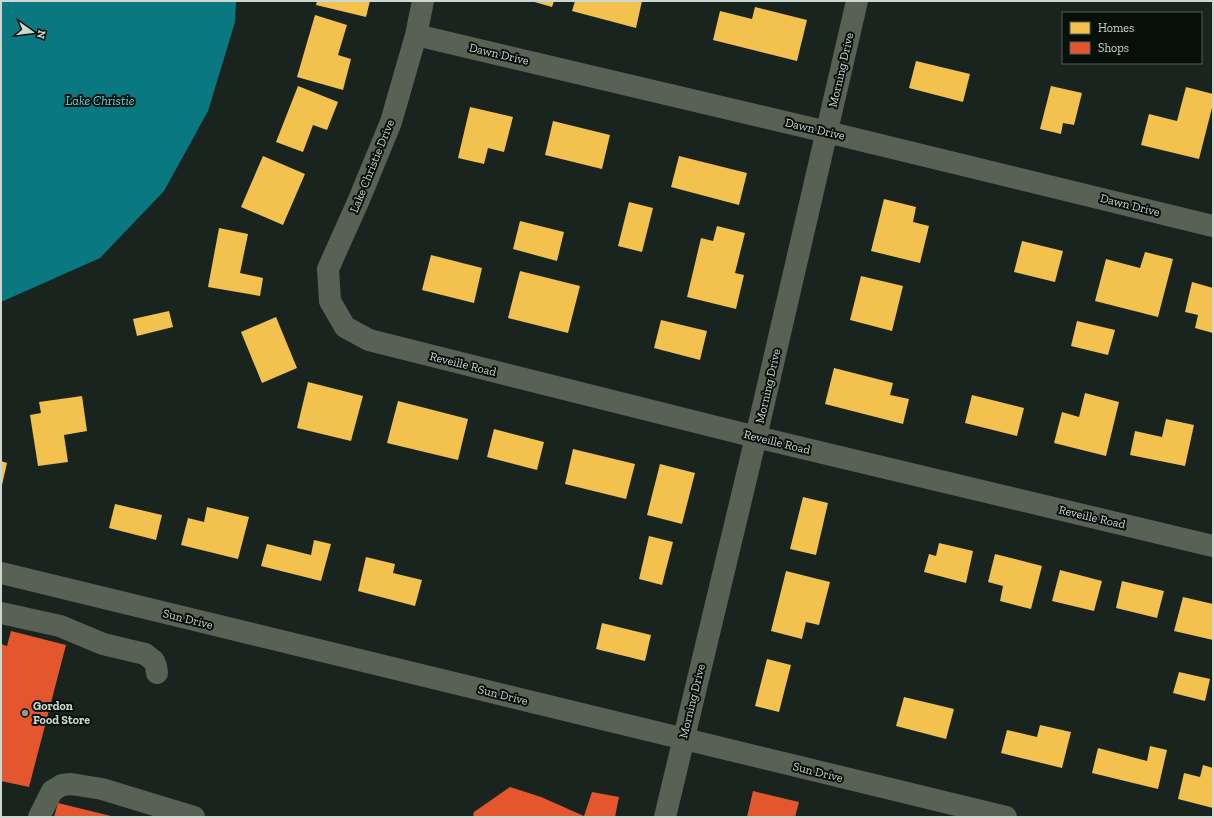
<svg xmlns="http://www.w3.org/2000/svg" width="1214" height="818" font-family="'Zilla Slab',serif">
<rect width="100%" height="100%" fill="#1a241f"/>
<path fill="#097880" d="M1,1H236L235,22L208,111L164,191L100,258L1,302Z"/>
<path fill="#f2c14e" d="M317,1H370L366,17L316,5Z
M531,1H554L552,7Z
M575,1H642L636,28L572,11Z
M755,7L807,20L797,61L713,40L720,11L752,19Z
M315,15L347,25L338,55L351,59L343,90L297,77Z
M916,61L970,74L963,102L909,88Z
M298,86L338,102L327,130L313,125L303,152L276,142Z
M1051,86L1082,93L1074,125L1063,123L1061,134L1040,129Z
M1186,87L1213,94V104L1199,159L1141,145L1149,114L1177,121Z
M470,107L513,117L504,152L488,148L484,164L458,158Z
M553,121L610,135L602,169L545,155Z
M263,156L305,174L283,225L241,207Z
M679,156L747,173L739,205L671,187Z
M884,199L916,207L913,222L929,226L920,263L871,251Z
M629,202L653,208L642,252L618,246Z
M520,221L564,232L557,261L513,249Z
M717,226L745,233L735,273L744,275L736,309L687,297L701,238L713,241Z
M219,228L248,234L240,273L263,278L260,296L208,287Z
M1022,241L1063,251L1055,282L1014,272Z
M1145,252L1173,259L1158,317L1095,301L1106,259L1140,268Z
M431,255L482,268L474,303L422,290Z
M520,271L580,286L568,333L508,318Z
M861,276L903,286L892,331L850,320Z
M1192,282L1213,288V333L1195,328L1198,315L1185,312Z
M169,311L173,327L137,336L133,319Z
M276,317L297,368L262,383L241,332Z
M661,320L707,331L700,360L654,348Z
M1077,321L1115,330L1108,355L1071,346Z
M834,368L893,383L890,395L909,399L903,424L825,404Z
M308,382L363,396L351,441L297,428Z
M1085,393L1119,402L1106,456L1054,443L1062,412L1079,417Z
M972,395L1024,408L1017,436L965,423Z
M82,396L87,431L64,435L68,462L38,466L30,415L41,413L39,402Z
M398,401L468,419L458,460L387,443Z
M1166,419L1194,425L1185,466L1130,455L1135,431L1162,437Z
M494,429L544,442L537,470L487,457Z
M573,449L635,464L626,499L565,484Z
M1,461L7,463L2,485H1Z
M660,464L695,473L682,524L647,515Z
M803,497L828,503L816,555L790,549Z
M115,504L162,515L156,540L109,528Z
M207,507L249,517L238,559L181,545L188,518L204,522Z
M649,536L673,542L662,585L639,579Z
M314,540L331,544L321,581L261,566L267,544L311,555Z
M939,543L973,551L966,583L924,572L929,554L936,556Z
M995,554L1042,566L1031,609L1000,601L1003,586L988,582Z
M366,557L395,564L393,573L422,580L415,606L358,591Z
M1060,570L1102,581L1094,611L1052,601Z
M786,571L830,582L819,625L806,622L802,639L771,631Z
M1122,581L1164,591L1157,618L1116,608Z
M1183,597L1213,604V640L1174,631Z
M602,623L651,635L645,661L596,649Z
M767,659L791,665L779,712L755,706Z
M1179,672L1210,679L1205,701L1173,693Z
M904,697L954,709L946,739L896,726Z
M1040,725L1071,732L1062,768L1001,753L1007,730L1037,737Z
M1150,746L1167,750L1158,789L1092,773L1098,748L1147,761Z
M1203,765L1213,768V808L1178,799L1184,773L1200,777Z"/>
<path fill="#e4572e" d="M11,631L66,645L29,787L1,781V644L7,646Z
M510,787L541,797L584,816L592,792L619,797L615,817H473L474,812Z
M753,791L799,802L795,817H747Z
M58,803L111,816V817H54Z"/>
<g fill="none" stroke-linecap="round" stroke-linejoin="round">
<path stroke="#576254" stroke-width="22" d="M423,1L416,35L391,122L358,202L328,269L330,301L345,327L369,340L756,437L1213,546
M416,35L827,132L1213,226
M1,573L1006,817
M1,613L60,626L103,644L145,654L154,661L156,666L157,673
M39,817L52,791L62,785L71,784L102,789L194,817
M665,817L756,437L857,1"/>
</g>
<circle fill="#8d9892" stroke="#070f0b" stroke-width="1.5" cx="25" cy="713" r="4"/>
<g text-anchor="middle" stroke-width="4" stroke-linejoin="round" paint-order="stroke">
<g font-size="12" fill="#cbd7d0" stroke="#070f0b">
<text transform="translate(499 54) rotate(13)" y="4">Dawn Drive</text>
<text transform="translate(841 70) rotate(-77)" y="4">Morning Drive</text>
<text transform="translate(815 129) rotate(13)" y="4">Dawn Drive</text>
<text transform="translate(372 166) rotate(-68)" y="4">Lake Christie Drive</text>
<text transform="translate(1130 205) rotate(14)" y="4">Dawn Drive</text>
<text transform="translate(463 364) rotate(14)" y="4">Reveille Road</text>
<text transform="translate(768 386) rotate(-77)" y="4">Morning Drive</text>
<text transform="translate(777 442) rotate(14)" y="4">Reveille Road</text>
<text transform="translate(1092 517) rotate(13)" y="4">Reveille Road</text>
<text transform="translate(188 619) rotate(14)" y="4">Sun Drive</text>
<text transform="translate(503 695) rotate(14)" y="4">Sun Drive</text>
<text transform="translate(692 701) rotate(-76)" y="4">Morning Drive</text>
<text transform="translate(818 772) rotate(14)" y="4">Sun Drive</text>
</g>
<g font-size="12" font-weight="bold" fill="#cbd7d0" stroke="#070f0b" text-anchor="start">
<text x="33" y="710">Gordon<tspan x="33" dy="14">Food Store</tspan></text>
</g>
<g font-size="13" font-style="italic" fill="#57ddeb" stroke="#070f0b">
<text x="100" y="105">Lake Christie</text>
</g>
</g>
<rect width="1214" height="818" fill="none" stroke="#cbd7d0" stroke-width="4"/>
<rect x="1062" y="12" width="140" height="52" fill="#070f0b" stroke="#555f5a"/>
<rect x="1070" y="22" width="20" height="12" fill="#f2c14e" stroke="#555f5a"/>
<text x="1098" y="32" font-size="12" fill="#cbd7d0">Homes</text>
<rect x="1070" y="42" width="20" height="12" fill="#e4572e" stroke="#555f5a"/>
<text x="1098" y="52" font-size="12" fill="#cbd7d0">Shops</text>
<g transform="translate(32 32) rotate(104)" stroke="#070f0b" stroke-width="3" paint-order="stroke">
<path d="M0-3L7 15L0 10L-7 15Z" fill="#cbd7d0"/>
<text y="-6" font-size="11" font-weight="bold" text-anchor="middle" fill="#cbd7d0">N</text>
</g>
</svg>
